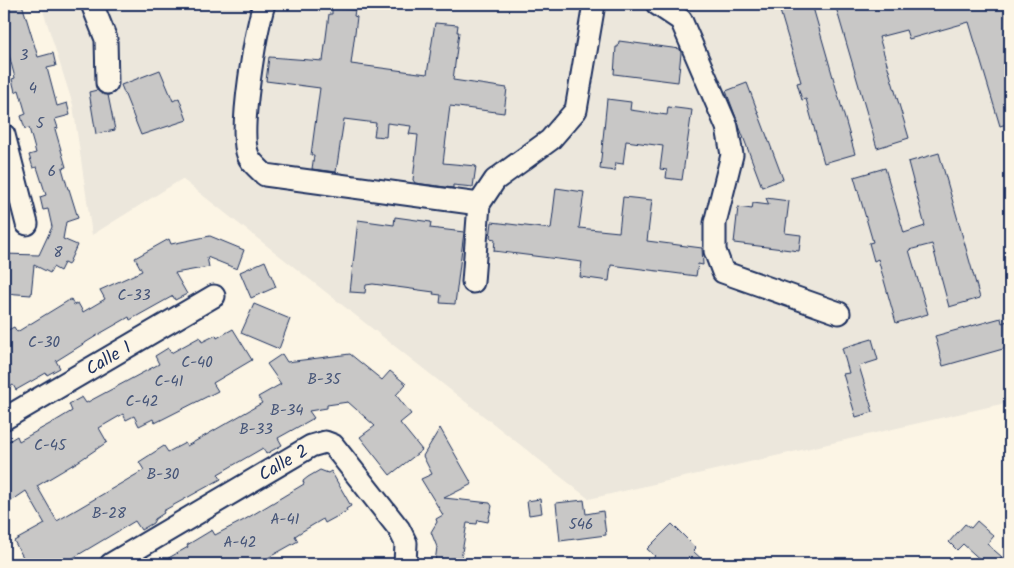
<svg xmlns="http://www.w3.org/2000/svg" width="1014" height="568" font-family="Kalam,sans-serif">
<rect width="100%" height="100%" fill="#fcf5e5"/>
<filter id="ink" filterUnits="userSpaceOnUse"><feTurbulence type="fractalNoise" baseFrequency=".02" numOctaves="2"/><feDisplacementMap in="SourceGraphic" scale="10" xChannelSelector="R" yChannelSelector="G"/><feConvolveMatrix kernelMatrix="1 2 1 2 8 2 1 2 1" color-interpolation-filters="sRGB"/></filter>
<g filter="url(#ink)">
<path fill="#ece7dc" d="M41,4H1010V402L589,499L182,179L92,235L73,105Z"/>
<path fill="#c8c7c6" stroke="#1b2f5e" d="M4,4H22L38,57L53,53L56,66L47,68L57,106L67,103L70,115L55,119L58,128L55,129L66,167L62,168L68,189H69L78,218L66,222L63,239L77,245L68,265L64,263L60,271L53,267L50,273L34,265L31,295L4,293V254L39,255L52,227L48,209L43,210L40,197L46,195L37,167L33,168L29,155L36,153L29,128L25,129L21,116L26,114L19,90L15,92L12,79L15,78L8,51L4,52Z
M778,4H812L855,154L824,163L806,99L802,100L797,83L801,82Z
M835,4H1010V123L1000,126L969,22L909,39L906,30L879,37L909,138L877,148Z
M332,8L355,10L354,16L357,17L351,64L427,74L435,23L458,25L457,32H459L453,80L507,88L504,113L450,106L443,163L476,166L473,187L453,185V188L415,183L413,180L418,135L409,134L411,126L387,123L386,137L374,136L376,123L344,119L336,172L312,169L314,155H311L320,88L266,81L269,57L323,61L329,14H332Z
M619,41L680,49L681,53L678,82L614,74L616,47H618Z
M160,70L173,101L179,98L187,120L141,135L121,85Z
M747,83L783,179L762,187L726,91Z
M97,90L108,95L115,130L96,134L89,92Z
M607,99L631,102L630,110L667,115L668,107L692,110L682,180L666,178L667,170L660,169L663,146L626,141L623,164L616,163L615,171L600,169Z
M939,153L980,298L949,307L932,244L909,250L928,314L896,323L878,259L874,261L869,243L873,242L854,177L885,168L904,233L925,226L908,162Z
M556,188L584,192L579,228L619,232L623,197L652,200L647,241L702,248L703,265L698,264L696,276L611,265L609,281L580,277L582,262L494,251L495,239L490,238L492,222L551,229Z
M766,198L789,201L785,233L801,235L799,251L734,243L738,207L752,209L753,203L769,205Z
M395,217L431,222L430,228L464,232L455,304L440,303L441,295L433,294L434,292L404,288L373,284L366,285L365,293L350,292L358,220L394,225Z
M210,236L244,250L237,269L207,257L209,267L175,273L187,294L175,300L173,296L130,320L129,317L101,333L56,361L60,368L47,375L46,373L16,390L13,385L4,390V332L14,327L17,332L71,299L74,305L78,303L83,312L105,299L100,290L142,271L135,258L169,239L171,244Z
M265,261L276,287L251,298L240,272Z
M254,304L290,319L279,349L241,333Z
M1001,318L1002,323L1010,320V347L943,366L935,336Z
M233,329L252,360L213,383L218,391L155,423L153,419L139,426L134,416L126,420L123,414L99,428L107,442L79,461L37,486L57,521L144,470L139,462L164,446L168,452L185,443L187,446L262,403L258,397L281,384L267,364L282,354L287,362L350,354L382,380L390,371L406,384L396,395L411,414L400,423L422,450L390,475L360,437L375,426L348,402L327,405V408L309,411L314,418L278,438L282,445L266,454L263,448L218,474L221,479L163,511L164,513L155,519L153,523L141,530L135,521L63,564H27L14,541L45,524L26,491L4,506V444L17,436L19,441L57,420L72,411L69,404L82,397L86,403L159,364L155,356L168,348L171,353L200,337L202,342L216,335L217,338Z
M872,339L878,360L859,366L873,412L856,417L843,374L849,373L842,348Z
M440,428L472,484L444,498L490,503L492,506L488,522L478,520L477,524L467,523L460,564L435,562L437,547L431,532L437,522L436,519L443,515L421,479L432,474L423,456Z
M320,470L328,473L331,471L351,506L346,509L347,511L325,523L323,519L301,532L295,536L298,541L266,559L270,564H158L188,547L187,545L212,530L215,535L244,520L304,484L303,481L308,477Z
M540,499L542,513L529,515L527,501Z
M584,500L586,514L603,511L606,535L560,541L556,503Z
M977,521L994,536L987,544L1002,557L995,564H985L963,544L957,550L949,542L965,524L971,528Z
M672,524L696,548L693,551L707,564H648L655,556L647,549Z"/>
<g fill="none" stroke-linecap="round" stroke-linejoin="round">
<defs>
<g id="minor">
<path d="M92,4L106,39L107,83"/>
<path d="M264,4C256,31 238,131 248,155C250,162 260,170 265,175L479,204"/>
<path d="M657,4L681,20L727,127L732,155L715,223V251L723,272L839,313"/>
<path d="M4,135L27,224"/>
<path d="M473,282L479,204L495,180L550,140L576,110L594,4"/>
<path id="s1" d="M4,419L214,296"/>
<path id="s2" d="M111,564L311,446L325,442L333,445L399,529L406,543L405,564"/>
</g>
</defs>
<use href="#minor" stroke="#1b2f5e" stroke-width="25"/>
<use href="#minor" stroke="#fcf5e5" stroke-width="21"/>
</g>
</g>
<g text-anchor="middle" stroke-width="4" stroke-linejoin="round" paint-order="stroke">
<g font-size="15" fill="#465578">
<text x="24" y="60">3</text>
<text x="33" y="93">4</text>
<text x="40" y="128">5</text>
<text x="52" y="176">6</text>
<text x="58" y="257">8</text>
<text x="134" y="300">C-33</text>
<text x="44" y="347">C-30</text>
<text x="197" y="367">C-40</text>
<text x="324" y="384">B-35</text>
<text x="169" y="386">C-41</text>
<text x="142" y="406">C-42</text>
<text x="287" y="415">B-34</text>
<text x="256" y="434">B-33</text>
<text x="50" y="450">C-45</text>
<text x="163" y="479">B-30</text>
<text x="109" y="518">B-28</text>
<text x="285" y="524">A-41</text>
<text x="581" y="529">546</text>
<text x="240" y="547">A-42</text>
</g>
<g font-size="18" fill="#1b2f5e" stroke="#fcf5e5">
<text dy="6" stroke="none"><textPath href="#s1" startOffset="121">Calle 1</textPath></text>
<text dy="6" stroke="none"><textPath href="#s2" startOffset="200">Calle 2</textPath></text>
</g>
</g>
<rect width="1014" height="568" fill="none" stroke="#fcf5e5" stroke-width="20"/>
<rect x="10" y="10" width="994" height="548" fill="none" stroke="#1b2f5e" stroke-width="2" filter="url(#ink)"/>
</svg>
